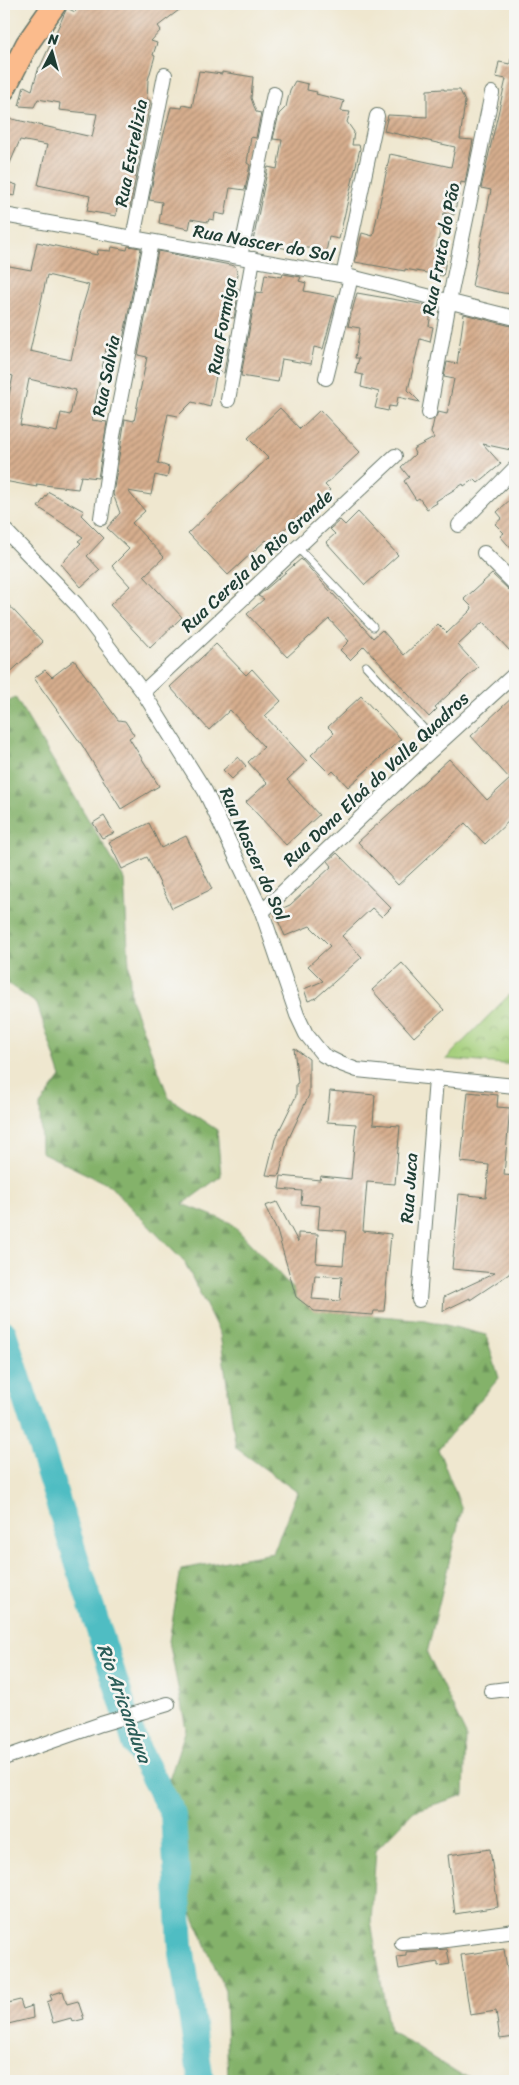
<svg xmlns="http://www.w3.org/2000/svg" width="519" height="2085" font-family="Sriracha,sans-serif">
<defs>
<pattern id="forest-firs" width="22" height="20" patternUnits="userSpaceOnUse" patternTransform="scale(1.25)"><rect width="22" height="20" fill="#84b26b"/><path d="M5 1l3.5 6h-7zM16 11l3.5 6h-7z" fill="#6b9259"/></pattern>
<pattern id="park-crowns" width="20" height="18" patternUnits="userSpaceOnUse" patternTransform="scale(1.25)"><rect width="20" height="18" fill="#a5cf7b"/><path d="M2 6a3 3 0 1 1 6 0M12 15a3 3 0 1 1 6 0" fill="none" stroke="#86a966"/></pattern>
<pattern id="building-hatch" width="6" height="6" patternUnits="userSpaceOnUse" patternTransform="scale(1.25)"><rect width="6" height="6" fill="#d7ae8e"/><path d="M-1 1l2-2M0 6l6-6M5 7l2-2" fill="none" stroke="#ae8f75"/></pattern>
</defs>
<rect width="100%" height="100%" fill="#f6f6f2"/>
<filter id="ink" filterUnits="userSpaceOnUse"><feTurbulence type="fractalNoise" baseFrequency=".02" numOctaves="2"/><feDisplacementMap in="SourceGraphic" scale="10" xChannelSelector="R" yChannelSelector="G"/><feConvolveMatrix kernelMatrix="1 2 1 2 8 2 1 2 1" color-interpolation-filters="sRGB"/></filter>
<filter id="wash" filterUnits="userSpaceOnUse"><feTurbulence type="fractalNoise" baseFrequency=".0096" numOctaves="4" result="noise"/><feDisplacementMap in="SourceGraphic" scale="20" xChannelSelector="R" yChannelSelector="G"/><feGaussianBlur stdDeviation="1.12" result="paint"/><feColorMatrix in="noise" values="0 0 0 0 0 0 0 0 0 0 0 0 0 0 0 0 0 1.4 0 .05"/><feComposite in="paint" operator="in"/></filter>
<g filter="url(#wash)">
<rect width="100%" height="100%" fill="#efe7cf"/>
<path fill="url(#forest-firs)" stroke="#527850" d="M15,697L124,879L131,999L169,1098L217,1130L221,1176L183,1204L231,1223L301,1297L322,1311L426,1320L486,1335L499,1378L438,1449L462,1509L427,1653L466,1735L464,1795L414,1811L376,1850L371,1921L389,2030L460,2075L498,2081H228L225,1991L186,1898L165,1792L186,1729L169,1641L181,1569L273,1553L297,1492L236,1448L220,1334L185,1263L109,1185L41,1152L40,1105L61,1077L37,1004L4,981V705Z"/>
<path fill="url(#park-crowns)" stroke="#628658" d="M515,989V1065L446,1059Z"/>
<g fill="none" stroke-linecap="round" stroke-linejoin="round">
<path stroke="#4fbdc3" stroke-width="26" d="M4,1333L136,1746L173,1814L181,1946L201,2081"/>
</g>
<g id="blocks">
<path fill="url(#building-hatch)" fill-rule="evenodd" d="M81,4H187L158,26L161,30L151,41L157,43L153,55L155,56L148,80L147,100H150V103L132,197L130,208L117,206L116,216L87,211L90,196L38,185L47,145L20,140L4,177V127L8,118L92,137L97,114L59,110L60,103L38,99L34,107L19,106L24,86L32,90L39,67H40L67,8L75,12Z
M511,58H515V239L511,258L515,259V294L503,293L472,286L491,190L481,188L506,79L496,77L499,62L510,64Z
M199,71L222,74V72L253,77L251,98L256,112L261,113L256,138L251,137L247,163L250,165L245,190L230,188L225,215L215,213L214,220L209,219L208,222L191,219L189,229L159,223L162,202L149,200L159,152L171,107L182,108L183,105L192,107Z
M295,81L308,84L307,90L317,92L316,94L344,101L341,111L350,112L347,122L354,132L352,145H359L360,148L339,239L329,237L326,252L293,245L292,250L253,241L268,167L277,169L282,140L273,139L279,114L286,107L290,90Z
M444,89V90H460L465,102L460,139L473,140L465,183L461,182L454,215L444,213L436,251L440,252L438,259L446,260L443,276L405,269V271L355,262L362,233L373,236L390,154L451,167L455,147L384,131L388,115L427,117V90Z
M4,181L17,185L15,196L4,194Z
M37,242L97,255L98,250L111,251L112,247L127,250L128,246L141,248L121,350L117,348L116,351L106,349L94,409L92,420L107,422L98,478L81,476L78,489L36,484L37,487L4,481V404H7L13,376L4,373V265L31,270ZM47,275L89,285L80,315L71,360L30,351ZM29,379L76,390L70,415L61,413L57,432L20,425Z
M158,251L235,266L238,274L235,288L239,289L234,318L225,317L220,347L228,348L224,373L217,371L210,407L192,402L178,416L168,414L158,463L169,467L167,478L155,475L151,495L128,491L145,511L132,523L164,557L144,576L182,617L150,648L110,605L130,586L112,566L129,549L107,528L120,513L113,494L125,419L134,421L147,357L138,355Z
M265,274L282,277L283,274L301,277L299,281L306,283L304,291L337,297L323,349L314,347L311,364L282,359L278,382L241,376L256,292L262,293Z
M357,293L432,306L429,326L433,327L430,342L420,339L408,390L420,402L398,397L396,407L389,406L388,411L375,408L379,392L361,387L363,375L355,373L359,358H355L360,328L348,326Z
M464,314L515,327V451L483,444L501,464L478,483L474,479L464,486L463,484L436,501L437,503L427,509L419,498L416,500L404,481L409,477L401,467L415,454L413,449L434,438L431,433L434,420L438,412L447,414L454,379L444,377L447,362L457,364Z
M280,408L300,429L320,410L360,452L325,485L330,490L301,518L299,516L269,543L266,540L228,575L188,533L268,458L248,438Z
M49,492L84,511L81,515L104,538L87,556L100,570L81,587L61,564L81,543L78,541L83,537L38,507Z
M515,495V553L500,536L504,533L495,524L502,518L497,512Z
M358,512L398,555L365,585L326,542L335,534L330,529L340,520L345,525Z
M301,559L373,638L382,630L404,655L438,624L447,633L471,610L472,607L464,599L492,574L509,590L515,593V637L512,634L510,651L483,622L458,645L478,667L435,707L437,709L429,717L364,646L350,660L340,650L349,641L329,619L287,657L247,614L264,599L258,596Z
M4,600L43,642L4,678Z
M216,644L246,675L252,669L281,701L265,716L307,761L287,780L319,815L286,845L246,802L267,783L248,762L264,747L230,710L209,730L170,687Z
M74,660L118,720L125,721L134,735L129,738L159,786L121,809L82,745L34,678L45,670L52,677Z
M515,695V815L485,844L465,823L398,885L358,842L449,759L487,800L510,779L471,736Z
M361,696L401,739L348,787L333,771L330,774L311,755L334,733L328,727Z
M238,757L246,766L232,779L223,770Z
M104,816L114,833L102,838L93,823Z
M149,823L161,848L186,836L212,889L172,908L147,857L122,869L109,842Z
M337,853L391,908L382,917L372,908L342,936L362,957L316,998L308,1001L304,989L323,981L308,966L330,946L310,926L285,936L274,912L290,905L332,866L328,861Z
M402,963L444,1010L414,1037L372,990Z
M294,1048L309,1059V1095L288,1140L279,1176L266,1175L275,1139L296,1096V1084L298,1083Z
M330,1091L375,1095L373,1124L400,1126L395,1184L367,1182L363,1231L391,1234L384,1311H374L373,1315L314,1311L296,1297L277,1231L265,1206L277,1202L298,1242V1233L318,1234L316,1263L343,1265L346,1231L318,1229L320,1206L301,1204L302,1191L279,1189L281,1176L320,1180L321,1176L351,1179L356,1124L327,1122ZM315,1275L342,1277L340,1301L312,1299Z
M468,1092L498,1095L497,1107L510,1108L504,1175L515,1176V1265L509,1274L470,1300V1298L443,1311L444,1297L495,1273L452,1269L459,1194L486,1197L489,1165L461,1162Z
M490,1849L498,1907L455,1914L448,1855Z
M447,1949L450,1964L438,1966V1962L399,1969L397,1957L406,1956V1952Z
M504,1949L515,2018V2037L500,2039L496,2011L470,2015L461,1955Z
M63,1991L67,2004L78,2001L84,2019L72,2022L71,2018L53,2023L47,2002L52,2000L50,1995Z
M20,2000L23,2009L32,2006L33,2018L4,2025V2004Z"/>
</g>
</g>
<g filter="url(#ink)">
<use href="#blocks" fill-opacity="0" stroke="#68786a" stroke-width="1"/>
<g fill="none" stroke-linecap="round" stroke-linejoin="round">
<defs>
<path id="lane" d="M298,548L373,627
M366,666L438,744"/>
<path id="street" d="M4,215L351,277L515,318
M133,238L165,75
M240,257L274,94
M343,276L377,116
M326,378L351,277
M228,400L253,259
M429,413L449,302L492,93
M101,518L113,436L151,242
M459,525L515,468
M4,529L76,604L143,692L205,791L262,912L297,1015L306,1034L323,1055L341,1064L357,1070L515,1086
M484,553L515,584
M143,692L395,456
M262,912L424,757L515,674
M419,1300L436,1079
M491,1691L515,1688
M4,1758L101,1724L168,1704
M402,1943L439,1941L515,1931"/>
<path id="primary" d="M4,89L27,44L55,4"/>
</defs>
<use href="#lane" stroke="#68786a" stroke-width="9"/>
<use href="#street" stroke="#68786a" stroke-width="16"/>
<use href="#primary" stroke="#68786a" stroke-width="25"/>
<use href="#lane" stroke="#fff" stroke-width="7"/>
<use href="#street" stroke="#fff" stroke-width="14"/>
<use href="#primary" stroke="#fbbb8c" stroke-width="22"/>
</g>
</g>
<g text-anchor="middle" stroke-width="5" stroke-linejoin="round" paint-order="stroke">
<g font-size="18" fill="#1f3d34" stroke="#f6f6f2">
<text transform="translate(131 153) rotate(-79)" y="6">Rua Estrelizia</text>
<text transform="translate(264 243) rotate(10)" y="6">Rua Nascer do Sol</text>
<text transform="translate(441 249) rotate(-79)" y="6">Rua Fruta do Pão</text>
<text transform="translate(222 326) rotate(-80)" y="6">Rua Formiga</text>
<text transform="translate(106 376) rotate(-79)" y="6">Rua Salvia</text>
<text transform="translate(257 561) rotate(-43)" y="6">Rua Cereja do Rio Grande</text>
<text transform="translate(376 779) rotate(-43)" y="6">Rua Dona Eloá do Valle Quadros</text>
<text transform="translate(254 854) rotate(66)" y="6">Rua Nascer do Sol</text>
<text transform="translate(409 1188) rotate(-86)" y="6">Rua Juca</text>
</g>
<g font-size="19" font-style="italic" fill="#2b5d58" stroke="#f6f6f2">
<text transform="translate(125 1703) rotate(70)" y="7">Rio Aricanduva</text>
</g>
</g>
<rect width="519" height="2085" fill="none" stroke="#f6f6f2" stroke-width="20"/>
<g transform="translate(52 52) rotate(6)" stroke="#f6f6f2" stroke-width="4" paint-order="stroke">
<path d="M0-4L9 19L0 12L-9 19Z" fill="#1f3d34"/>
<text y="-8" font-size="14" font-weight="bold" text-anchor="middle" fill="#1f3d34">N</text>
</g>
</svg>
